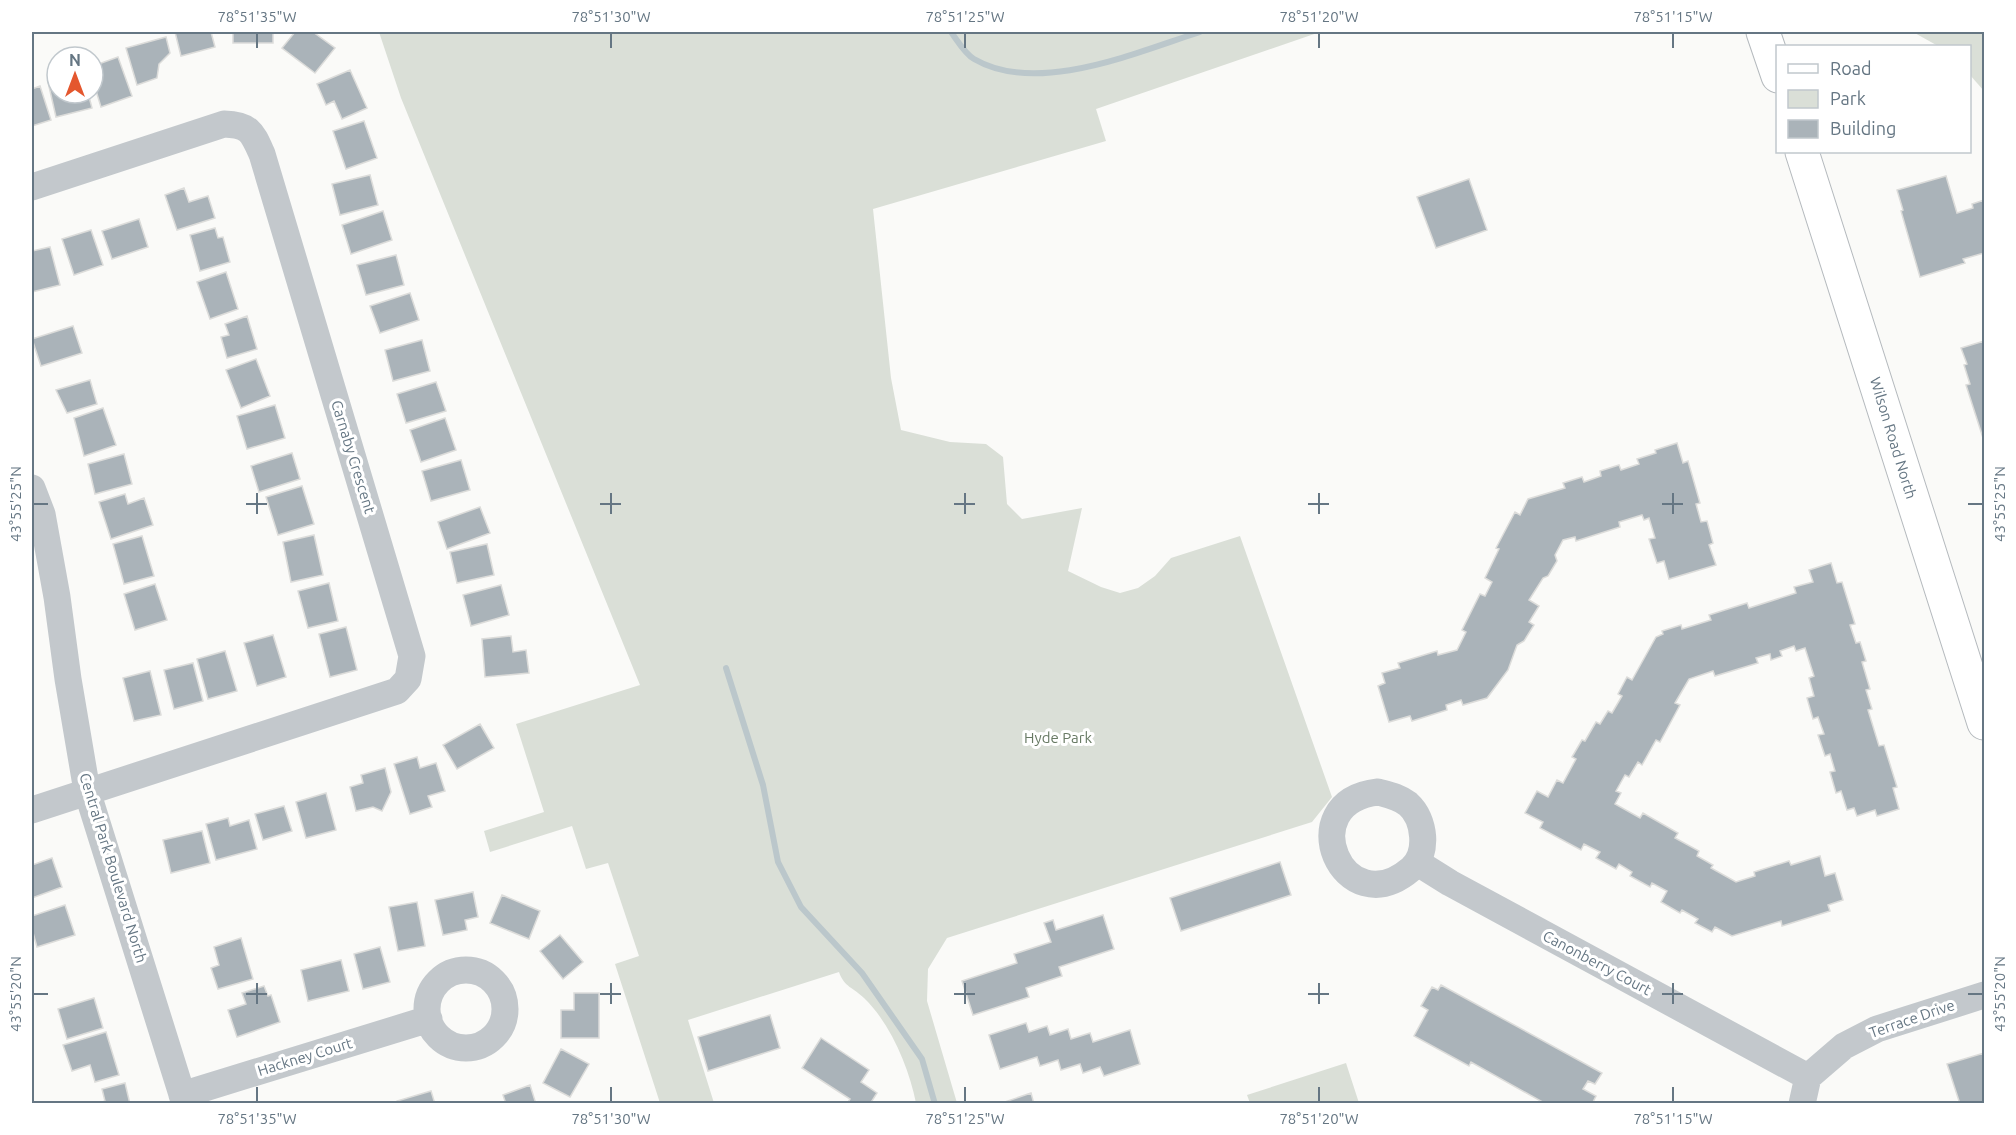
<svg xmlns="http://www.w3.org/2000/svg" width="2016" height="1135" font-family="Ubuntu,sans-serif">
<rect width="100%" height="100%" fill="#fafaf8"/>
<path fill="#dadfd7" d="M379,32H1320L1096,109L1106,141L873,209L891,378L901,430L950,442L986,444L1003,457L1007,504L1022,519L1082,508L1068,571L1101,587L1120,593L1138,588L1155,576L1171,558L1240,536L1332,797L1312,822L947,938L928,969L927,1001L957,1103H916C909,1068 891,1024 864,998C854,988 844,987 839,972L688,1020L714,1103H660L615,964L639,956L608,863L586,869L572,826L490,852L484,831L544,812L516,724L640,685L401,98Z
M1913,32H1984V91L1970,75V46H1938Z
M1346,1063L1359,1103H1250L1247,1095Z"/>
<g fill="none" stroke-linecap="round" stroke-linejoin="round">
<path stroke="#bbc7cb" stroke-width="6" d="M951,32C957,40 965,54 974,59C1037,96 1137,52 1200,32
M726,668L763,785L778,862L801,907L862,973L922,1059L935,1104"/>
</g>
<path fill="#aab3b9" stroke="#dcdcda" stroke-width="1.5" d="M175,32H211L215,47L181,56Z
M233,32H273V43H233Z
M295,32H313L335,48L315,73L282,48Z
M166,37L170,53L159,64L157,78L137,85L126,48Z
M118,57L132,96L101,107L93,81V66Z
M350,70L367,108L342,119L334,101L326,105L317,84Z
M57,80V93H88L92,108L56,117L48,82Z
M40,86L51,120L32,126V89Z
M364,121L377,158L346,169L333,131Z
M370,175L378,205L340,215L332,184Z
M1946,176L1957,213L1973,208L1972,204L1984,200V253L1963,259L1965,263L1920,277L1901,211L1903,210L1897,190Z
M1469,179L1487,230L1436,248L1417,197Z
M184,188L189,202L208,196L215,218L177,230L165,195Z
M383,211L392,240L351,254L342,225Z
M139,219L148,247L112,259L102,231Z
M215,228L218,238L223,237L230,262L200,271L190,235Z
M91,230L103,265L74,275L62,239Z
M50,247L60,285L32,292V251Z
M396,255L404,285L366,295L357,265Z
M226,272L238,309L210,319L197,282Z
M410,293L419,320L380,333L370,306Z
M247,316L257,349L227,358L221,337L229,335L225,324Z
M73,326L82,353L41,366L32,339Z
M422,340L430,371L393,381L385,350Z
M1984,341V441L1966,385L1970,384L1964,365L1967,364L1961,348Z
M256,359L270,396L241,408L226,370Z
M90,380L97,404L67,413L56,390Z
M436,382L446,411L406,423L397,394Z
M275,405L285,438L247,449L237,416Z
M103,408L116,445L84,456L74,418Z
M445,418L456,450L421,462L410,430Z
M1677,443L1683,463L1688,461L1700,503L1696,504L1701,522L1707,521L1713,543L1709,545L1716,565L1669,579L1664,561L1657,563L1649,539L1655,538L1649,518L1644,520L1642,515L1619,522L1620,527L1576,541L1575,537L1563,540L1555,555L1557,561L1548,576L1543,578L1529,600L1539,606L1529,622L1534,625L1524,641L1517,645L1508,670L1487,698L1463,705L1461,700L1446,705L1447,710L1412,721L1410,716L1389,722L1378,686L1385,683L1382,673L1400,668L1398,663L1437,651L1438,655L1457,650L1466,632L1462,630L1480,594L1485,596L1492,582L1485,578L1499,549L1496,548L1515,512L1520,515L1528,499L1565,488L1563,483L1582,477L1584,482L1601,476L1600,471L1619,465L1621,470L1639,464L1637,459L1656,453L1655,450Z
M292,453L300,479L259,492L251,466Z
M124,454L132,484L95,494L88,464Z
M461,460L470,490L431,501L422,471Z
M302,486L314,524L278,535L266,497Z
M125,494L128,504L144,498L153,525L111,539L99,502Z
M480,507L490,533L447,549L438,522Z
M314,535L323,575L291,582L283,542Z
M142,536L154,576L124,584L113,544Z
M487,544L494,575L457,583L450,552Z
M1831,563L1837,583L1842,582L1855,624L1850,625L1856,643L1860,642L1866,661L1862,662L1870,689L1866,690L1872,709L1868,710L1879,746L1884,745L1897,787L1893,788L1899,809L1877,816L1875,810L1857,816L1854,808L1847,810L1841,791L1836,793L1830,772L1835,771L1830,754L1825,756L1818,735L1824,734L1818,717L1813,719L1807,698L1814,696L1809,678L1814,676L1805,648L1796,651L1794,646L1780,651L1782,656L1771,660L1770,654L1756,658L1758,663L1715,676L1713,671L1689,679L1675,703L1680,705L1660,742L1656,740L1642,765L1638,762L1629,777L1625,775L1616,791L1621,793L1615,804L1640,818L1643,813L1678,833L1675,838L1699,851L1697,856L1713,865L1711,868L1736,882L1755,876L1754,872L1789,861L1791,865L1820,856L1825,876L1835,873L1843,900L1828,905L1830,911L1782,926L1781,921L1732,936L1715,927L1712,932L1695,923L1698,919L1682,910L1680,913L1661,902L1667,891L1652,883L1650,887L1630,876L1632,872L1619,864L1616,869L1596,858L1600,852L1584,844L1581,850L1540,828L1543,822L1525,813L1537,791L1548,797L1557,780L1563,783L1576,759L1572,757L1582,740L1585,741L1596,722L1600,724L1608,711L1612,713L1622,696L1618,694L1627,677L1632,680L1656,637L1663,634L1662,631L1681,625L1682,629L1711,620L1709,615L1747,603L1749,608L1796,593L1794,587L1813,582L1809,570Z
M329,583L338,621L308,628L298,591Z
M155,584L167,620L135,630L124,594Z
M501,585L509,615L471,626L463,595Z
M346,627L357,670L330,677L319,634Z
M273,635L286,677L257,686L244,643Z
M511,636L513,652L526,650L529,673L485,677L482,639Z
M225,651L237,691L208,699L197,659Z
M193,663L203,701L174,709L164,670Z
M150,671L161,715L134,721L123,678Z
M480,724L494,748L457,769L443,745Z
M417,757L420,768L436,763L445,791L428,796L432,807L410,814L394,764Z
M385,768L391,792L382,811L373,807L356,811L350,787L363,783L361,775Z
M326,793L336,830L306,838L296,802Z
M284,806L292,831L263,840L255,814Z
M228,818L230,826L249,820L257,849L216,860L206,824Z
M202,831L210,863L171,873L163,840Z
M52,858L62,887L32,898V865Z
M1280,862L1291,895L1181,931L1170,898Z
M473,892L478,917L465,920L467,930L443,935L435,900Z
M502,895L540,911L529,939L490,923Z
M417,902L425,946L398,951L389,907Z
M65,905L75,935L37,947L32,929V916Z
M1103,915L1114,949L1059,967L1062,976L1026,988L1029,997L973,1015L962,981L1017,963L1014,954L1051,942L1044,923L1053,920L1056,930Z
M560,935L583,962L563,979L540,951Z
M241,938L253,979L218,989L211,968L219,965L214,947Z
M380,947L390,982L363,989L354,954Z
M341,960L349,991L308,1001L301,970Z
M1441,985L1602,1073L1595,1084L1588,1081L1583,1089L1596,1096L1592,1104H1546L1471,1062L1469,1066L1414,1036L1428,1010L1421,1006L1432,987L1438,990Z
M264,986L268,996L271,995L280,1022L237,1037L228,1010L246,1004L242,993Z
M574,993H599V1038H561V1010H574Z
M94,998L103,1028L67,1039L58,1009Z
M770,1015L780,1048L708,1071L698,1037Z
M1026,1023L1029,1032L1047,1026L1050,1035L1068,1029L1071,1039L1090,1033L1093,1042L1130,1030L1140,1064L1104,1076L1100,1067L1083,1073L1080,1064L1061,1070L1058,1060L1040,1066L1037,1057L1000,1069L989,1035Z
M106,1032L119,1075L95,1082L90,1065L72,1071L63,1045Z
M821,1038L869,1070L861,1082L877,1093L870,1104H847L850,1099L802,1068Z
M561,1049L589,1064L570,1097L543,1083Z
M1984,1053V1104H1960L1947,1064Z
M125,1083L130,1104H96L105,1101L102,1089Z
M530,1085L536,1104H506L503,1095Z
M431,1091L435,1104H397V1101Z
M1031,1093L1034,1104H999Z"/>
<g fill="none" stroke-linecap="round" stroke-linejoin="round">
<defs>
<path id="major" d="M1763,32L1778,76
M1802,152L1984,723"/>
</defs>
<use href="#major" stroke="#b5babe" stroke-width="35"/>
<path stroke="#c3c8cc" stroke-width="27" d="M32,187L224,124C250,125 252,132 262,154L412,656L408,679L397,691L32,810
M32,488L42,514L57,597L68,679L87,791L185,1104
M1378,792C1389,795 1399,797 1408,804C1425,819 1429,854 1411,869C1343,927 1290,802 1378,792Z
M1418,863L1450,883L1808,1077
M427 1009a39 39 0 1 1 78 0a39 39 0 1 1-78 0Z
M182,1095L429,1019
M1802,1104L1808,1077L1844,1046L1877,1029L1984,995"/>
<use href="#major" stroke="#fff" stroke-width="33"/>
</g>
<path fill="none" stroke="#657683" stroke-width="2" d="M257,33V48M611,33V48M965,33V48M1319,33V48M1673,33V48M257,493V514M611,493V514M965,493V514M1319,493V514M1673,493V514M33,504H48M246,504H267M600,504H621M954,504H975M1308,504H1329M1662,504H1683M1968,504H1983M257,983V1004M611,983V1004M965,983V1004M1319,983V1004M1673,983V1004M33,994H48M246,994H267M600,994H621M954,994H975M1308,994H1329M1662,994H1683M1968,994H1983M257,1087V1102M611,1087V1102M965,1087V1102M1319,1087V1102M1673,1087V1102"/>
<g text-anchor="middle" stroke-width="6" stroke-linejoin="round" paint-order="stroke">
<g font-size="15" fill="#657683" stroke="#fff">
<text transform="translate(1893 438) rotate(73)" y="5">Wilson Road North</text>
<text transform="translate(353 457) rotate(73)" y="5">Carnaby Crescent</text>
<text transform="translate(113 868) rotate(73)" y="5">Central Park Boulevard North</text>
<text transform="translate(1597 963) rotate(28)" y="5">Canonberry Court</text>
<text transform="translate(1912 1019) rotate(-19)" y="5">Terrace Drive</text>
<text transform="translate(305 1057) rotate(-17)" y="5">Hackney Court</text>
</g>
<g font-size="15" fill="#687a64" stroke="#fff">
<text x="1058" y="743">Hyde Park</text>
</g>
</g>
<rect width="2016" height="1135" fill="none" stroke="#ffffff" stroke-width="66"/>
<rect x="1776" y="45" width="195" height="108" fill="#ffffff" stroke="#c1c8cd" stroke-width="1.5"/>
<rect x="1788" y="64" width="30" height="9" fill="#ffffff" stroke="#c1c8cd" stroke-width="1.5"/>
<text x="1830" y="75" font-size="18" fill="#657683">Road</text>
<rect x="1788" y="90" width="30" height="18" fill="#dadfd7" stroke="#c1c8cd" stroke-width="1.5"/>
<text x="1830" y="105" font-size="18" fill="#657683">Park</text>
<rect x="1788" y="120" width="30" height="18" fill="#aab3b9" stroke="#c1c8cd" stroke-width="1.5"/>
<text x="1830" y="135" font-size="18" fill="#657683">Building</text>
<g transform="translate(75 75)"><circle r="28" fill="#ffffff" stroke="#c1c8cd" stroke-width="1.5"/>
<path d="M0-4.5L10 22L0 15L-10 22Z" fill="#e4572e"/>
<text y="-9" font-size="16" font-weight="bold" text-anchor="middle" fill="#657683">N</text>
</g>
<rect x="33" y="33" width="1950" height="1069" fill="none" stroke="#657683" stroke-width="2"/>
<g font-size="15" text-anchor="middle" fill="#657683">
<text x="257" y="22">78°51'35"W</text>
<text x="611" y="22">78°51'30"W</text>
<text x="965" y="22">78°51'25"W</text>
<text x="1319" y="22">78°51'20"W</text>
<text x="1673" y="22">78°51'15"W</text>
<text transform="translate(16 504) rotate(-90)" y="5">43°55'25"N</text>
<text transform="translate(2000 504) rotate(-90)" y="5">43°55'25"N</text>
<text transform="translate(16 994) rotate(-90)" y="5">43°55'20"N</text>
<text transform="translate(2000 994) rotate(-90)" y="5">43°55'20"N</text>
<text x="257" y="1124">78°51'35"W</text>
<text x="611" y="1124">78°51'30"W</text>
<text x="965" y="1124">78°51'25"W</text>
<text x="1319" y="1124">78°51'20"W</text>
<text x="1673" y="1124">78°51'15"W</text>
</g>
</svg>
